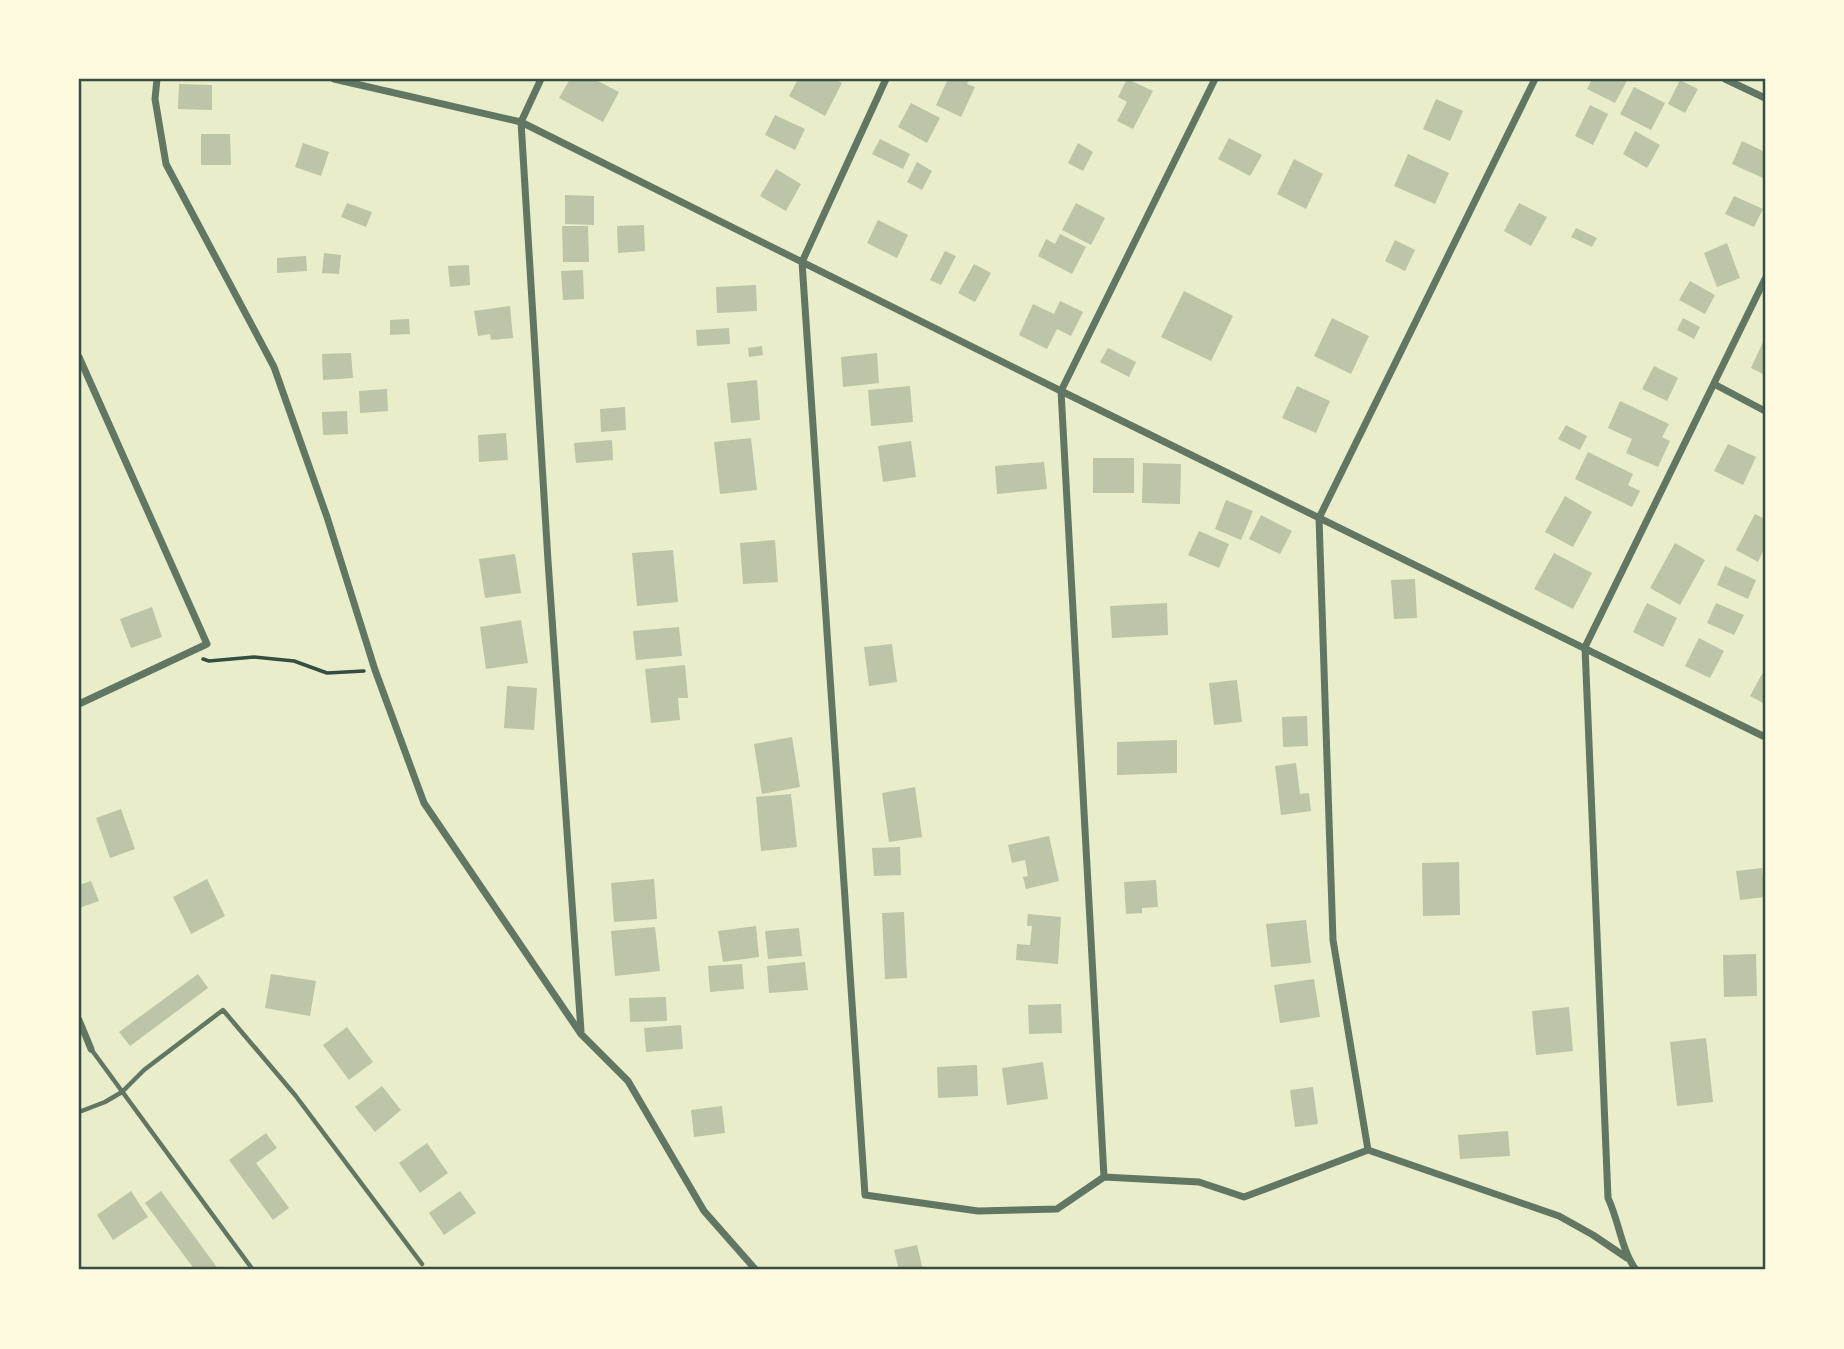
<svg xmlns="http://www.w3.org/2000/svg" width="1844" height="1349" font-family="Lato,sans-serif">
<rect width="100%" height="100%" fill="#e9edc9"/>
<path fill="#bcc5a7" d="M570,79H594L619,92L603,122L559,98Z
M798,79H834L842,83L825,116L789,96Z
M948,79H969L967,84L975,87L961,117L936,105Z
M1127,79L1153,91L1133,129L1117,121L1127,102L1118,97Z
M1592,79H1628L1615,103L1587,89Z
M1680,80L1698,89L1685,113L1668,104Z
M179,84L212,85V110L178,109Z
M1634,87L1665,103L1651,130L1620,114Z
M1436,99L1463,111L1450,141L1423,129Z
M911,103L940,118L927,143L898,127Z
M1590,105L1608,114L1593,145L1575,136Z
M775,115L805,129L795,150L765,135Z
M1635,131L1660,145L1647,168L1623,154Z
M201,134H230L231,165H201Z
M1229,138L1262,155L1250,176L1218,159Z
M880,139L910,154L903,169L872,154Z
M1742,141L1765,152V173L1763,178L1732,164Z
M303,143L329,152L321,176L295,167Z
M1078,143L1093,152L1083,171L1068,163Z
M1408,154L1449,173L1435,204L1394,186Z
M1294,159L1323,174L1306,209L1277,194Z
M917,162L932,171L922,190L907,182Z
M776,169L801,184L786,211L760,196Z
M565,195L594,196V225L565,224Z
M1734,196L1763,209L1754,227L1725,214Z
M347,203L372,212L366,227L341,217Z
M1076,203L1105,218L1091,245L1062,230Z
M1519,203L1547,217L1531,246L1504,231Z
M878,220L908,235L897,258L867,243Z
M644,225L645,251L618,253L617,226Z
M562,226H588L589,262H563Z
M1576,228L1597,238L1592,247L1571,237Z
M1060,234L1086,247L1072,274L1038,256L1046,239L1055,244Z
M1395,240L1415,250L1405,271L1385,261Z
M1727,243L1740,278L1717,287L1704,253Z
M945,251L956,256L941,285L930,280Z
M324,253L341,255L339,274L322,273Z
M306,256L307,271L277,273V258Z
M974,264L991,273L975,302L958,293Z
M469,265L470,285L450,287L448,266Z
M583,270L584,299L563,300L561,271Z
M1690,281L1715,295L1705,314L1679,300Z
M756,285L757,311L717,313L716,287Z
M1184,291L1233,316L1211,361L1161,337Z
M1060,301L1083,312L1071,336L1057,329L1047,349L1019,335L1033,304L1054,314Z
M510,306L513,338L491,340L490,334L478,336L474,311Z
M1332,318L1369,336L1351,374L1314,356Z
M1683,318L1700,327L1694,339L1677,330Z
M409,319L410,334L390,335V320Z
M729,328L730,344L697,346L696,330Z
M1763,342L1765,343V375L1751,368Z
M762,346L763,355L749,357L748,348Z
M1108,348L1136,362L1129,377L1100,362Z
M351,353L353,378L323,380L322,354Z
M877,353L879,383L843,387L841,357Z
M1654,366L1678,378L1667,401L1642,389Z
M757,380L760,420L731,423L727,383Z
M910,386L913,422L871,426L868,390Z
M1297,386L1330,401L1316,433L1282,418Z
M387,389L388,411L360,413L359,391Z
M1620,401L1669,424L1662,437L1670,441L1658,467L1626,453L1632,439L1608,428Z
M625,407L626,430L601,432L600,409Z
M347,411L348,434L323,435L322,412Z
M1566,425L1587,436L1580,450L1558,439Z
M506,433L508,460L479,462L478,435Z
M751,438L757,490L720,494L714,442Z
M612,440L613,460L576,463L574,443Z
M911,441L916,477L883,482L878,446Z
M1728,444L1756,457L1743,485L1714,471Z
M1588,452L1633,474L1628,485L1640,491L1632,507L1575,479Z
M1093,458H1134V493H1093Z
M1044,462L1047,489L997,494L995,466Z
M1143,463L1181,464L1180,504L1142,503Z
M1565,496L1592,512L1573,547L1545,532Z
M1226,500L1253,511L1241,540L1215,529Z
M1755,514L1765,519V547L1758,562L1736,550Z
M1261,515L1292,531L1280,554L1249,539Z
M1199,531L1229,544L1219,568L1188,555Z
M775,540L778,582L743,584L740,543Z
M1675,543L1705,560L1680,605L1650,588Z
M673,550L678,602L637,606L632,553Z
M1554,553L1592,573L1573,609L1534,589Z
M515,554L521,593L485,598L479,559Z
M1725,566L1756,580L1748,599L1717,585Z
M1415,579L1417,618L1394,619L1391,580Z
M1167,603L1168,635L1112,638L1110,606Z
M1647,603L1677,618L1663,647L1633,632Z
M1716,603L1744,615L1734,635L1707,623Z
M152,607L162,637L131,648L120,619Z
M521,620L528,663L486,669L480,627Z
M679,627L682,656L636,660L633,631Z
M1699,638L1724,651L1710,678L1685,666Z
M892,644L897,682L869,686L864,647Z
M685,665L688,698H678L680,720L651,723L645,669Z
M1762,674L1765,675V704L1750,696Z
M1237,680L1242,722L1214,725L1209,683Z
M507,686L537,688L534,730L504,728Z
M1307,716L1308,746L1283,747L1282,717Z
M792,737L800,787L762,794L754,744Z
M1177,740V773L1117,775V742Z
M1296,763L1300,794L1309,793L1311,811L1281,815L1275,766Z
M915,787L922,837L889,842L882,793Z
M791,794L797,847L761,851L756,797Z
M121,809L135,849L110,858L96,818Z
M1049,836L1059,881L1026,889L1023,877L1028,876L1025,860L1012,863L1008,845Z
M900,847L901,875L874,876L872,848Z
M1459,862L1460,915L1423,916L1422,863Z
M1762,868L1765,897L1740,900L1736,871Z
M207,879L225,916L191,934L173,897Z
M654,879L657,919L614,922L611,883Z
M1156,880L1158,907L1142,908V913L1126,914L1124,882Z
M91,881L99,901L79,908V885Z
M904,912L907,978L885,979L882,913Z
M1028,914L1061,917L1058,964L1016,960L1017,944L1030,945L1032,926H1027Z
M1306,920L1311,963L1271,967L1266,924Z
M756,926L759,957L723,962L718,931Z
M655,927L660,971L615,976L611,931Z
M799,928L802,956L768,959L765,931Z
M1756,954L1757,996L1724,997L1723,955Z
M805,962L808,990L769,993L767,966Z
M742,964L744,989L710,992L708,966Z
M198,974L208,988L130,1046L119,1032Z
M271,974L316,981L310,1016L265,1008Z
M1314,979L1320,1017L1280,1023L1274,985Z
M666,997L667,1021L630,1022L629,998Z
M1061,1004L1062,1033L1029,1034L1028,1005Z
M1569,1007L1573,1051L1536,1055L1532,1011Z
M681,1025L683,1049L646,1052L644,1028Z
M347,1027L373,1062L349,1080L323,1045Z
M1706,1038L1713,1102L1677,1106L1670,1042Z
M1043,1062L1048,1099L1007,1105L1002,1068Z
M977,1065L978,1096L938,1098L937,1067Z
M382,1086L401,1110L375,1132L355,1107Z
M1313,1087L1318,1124L1295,1127L1290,1090Z
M722,1106L725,1133L694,1137L691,1110Z
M1508,1131L1510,1156L1460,1159L1458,1135Z
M266,1133L277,1148L256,1163L289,1208L273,1220L229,1160Z
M427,1143L448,1173L420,1193L399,1163Z
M131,1191L148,1217L113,1240L97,1215Z
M161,1191L219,1270H195L145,1203Z
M460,1191L476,1213L444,1235L429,1213Z
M917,1245L923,1270H899L894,1250Z"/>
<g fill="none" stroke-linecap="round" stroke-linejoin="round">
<path stroke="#344e41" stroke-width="3.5" d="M203,659L209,661L254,657L294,661L327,673L364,671"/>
<path stroke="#617663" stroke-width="4.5" d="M91,1049L253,1270
M79,1112L105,1102L122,1092L144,1070L223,1010L295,1095L422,1264"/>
<path stroke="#617663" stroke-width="7" d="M157,79L155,99L166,164L274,367L327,517L375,670L424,803L581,1034L628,1081L704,1211L756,1270
M334,79L521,122L1061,391L1765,737
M541,79L521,122L548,561L581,1031
M886,79L802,262L865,1195L978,1211L1057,1209L1104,1177L1199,1182L1244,1197L1368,1150L1559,1216L1593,1235L1627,1258
M1725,79L1765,98
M79,357L207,644L79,704
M1714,384L1765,411
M79,1020L91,1049
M1368,1150L1333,940L1319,518L1535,79
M1104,1177L1061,391L1215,79
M1636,1270C1621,1249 1619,1221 1608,1198L1585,647L1765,279"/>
</g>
<rect width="1844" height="1349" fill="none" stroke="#fefae0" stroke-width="161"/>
<rect x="80" y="80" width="1684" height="1188" fill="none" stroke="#344e41" stroke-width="2.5"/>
</svg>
